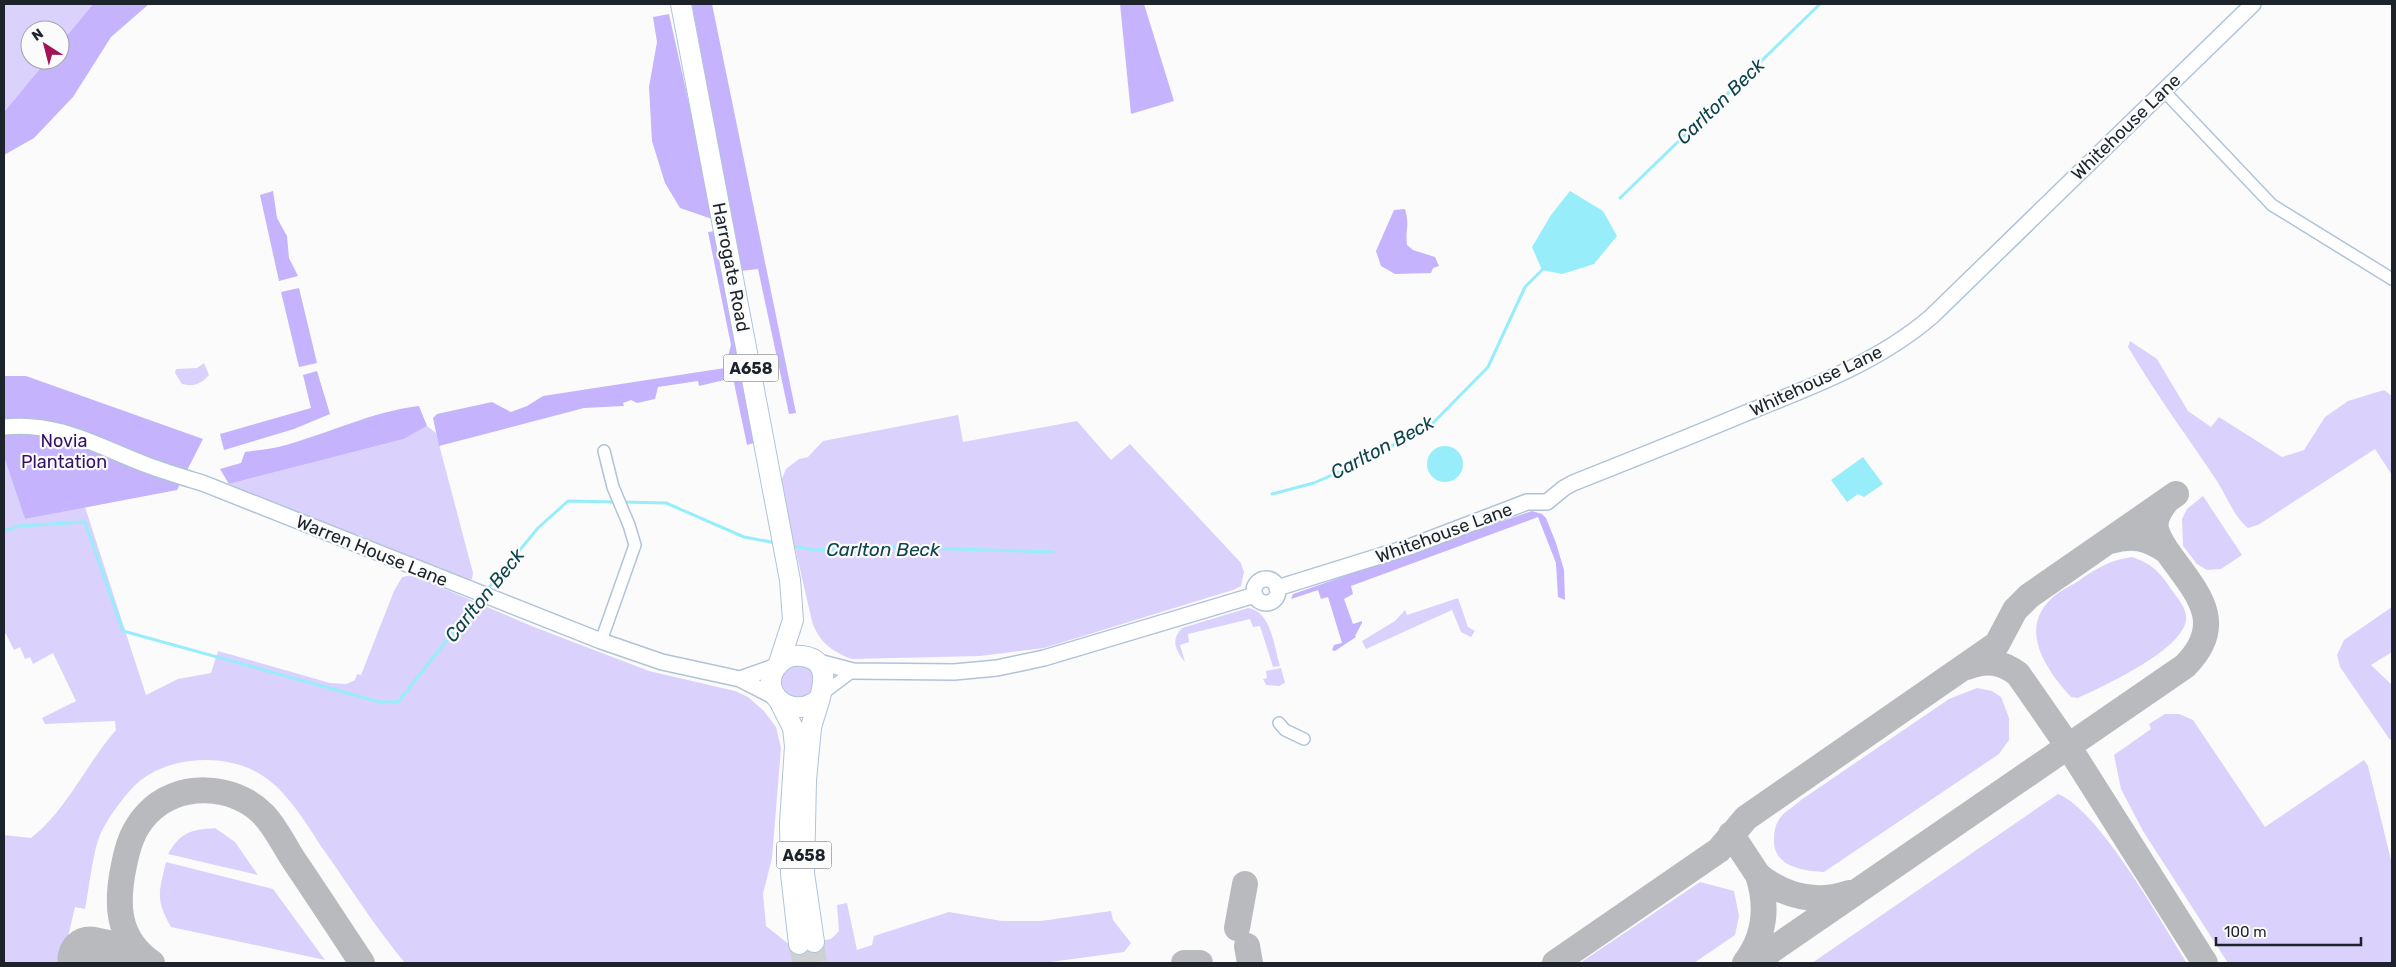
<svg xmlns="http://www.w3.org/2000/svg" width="2396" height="967" font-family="Rubik,sans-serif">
<rect width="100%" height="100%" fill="#fbfbfb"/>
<path fill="#dbd1fd" d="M4,4H93L60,44V30H30V60H47L4,112Z
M2130,341L2157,359L2188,411L2211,427L2219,417L2282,457L2304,450L2325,417L2348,401L2384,390L2392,396V475L2375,449L2258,525L2248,528C2233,516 2227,496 2217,481C2187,436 2155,393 2128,347Z
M204,363L209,375C201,384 194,387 182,384L175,373L176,369L197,368Z
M958,415L963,442L1077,421L1111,460L1130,444L1241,563L1244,572L1241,586L1233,590L1044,648L980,656L852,659C832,652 818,641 812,621L780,483L786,469L799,459L808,457L823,441Z
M427,426L436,433L473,573L472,579L468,582L372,546C366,538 361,533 351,535L229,484L404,439Z
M4,457L25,519L85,507L146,695L178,679L211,673L218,651L330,683L346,684L355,680L357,674L361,675L394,591L402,577L412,575L534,627L649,671L735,691L748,697L764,711L776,727L781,748L772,858L763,894L766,926L791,946L831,939L839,931L837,905L847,903L857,950L872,945L874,936L949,912L1002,921H1041L1111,911L1113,920L1131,943L1124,952L1043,963H405C375,927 350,887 323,849C308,826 287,791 263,776C229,753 174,755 141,780C127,791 107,819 100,835C93,851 89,889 85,909L75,907L62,963H4V835L31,838C67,810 86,764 116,730L115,721L45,724L42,718L76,701L53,653L33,664L30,657L25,659L20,647L14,650L6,634L4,633Z
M2203,496L2242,555L2221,569L2207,570L2197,564L2183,546L2182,519L2187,509Z
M2132,557C2155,565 2160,573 2174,593C2179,600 2185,607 2186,616C2190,647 2102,687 2078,698L2071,697C2047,671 2018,630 2051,599C2058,592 2068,587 2077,582C2095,569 2110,560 2132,557Z
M1458,598L1468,627L1475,631L1471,637L1461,632L1452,610L1366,649L1362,641L1395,621L1405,610L1407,615Z
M2392,607V652L2371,665L2392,685V737L2390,740L2340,667L2337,655L2344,640Z
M1248,608C1271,611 1274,646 1280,666L1273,667L1260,626L1253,627L1250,619L1188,634L1189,642L1180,645L1185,662C1176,650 1170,641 1182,628Z
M797,661L814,671V690L805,698L785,696L778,676Z
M1281,668L1285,683L1279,686L1266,685L1263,679L1267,678L1266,671Z
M1977,688L1992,691L2001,697L2009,718V740L1999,754L1824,872C1804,871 1774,867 1774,841C1774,832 1775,825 1780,818C1785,811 1795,806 1801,800L1949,699Z
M2165,714H2179L2193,720L2265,827L2364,760L2368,766L2392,864V963H2228L2143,831L2121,789L2114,755L2151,729L2149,724Z
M2058,794C2100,811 2161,922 2187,963H1812Z
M215,828L235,842L258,875L168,854C181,832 190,830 215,828Z
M166,862L273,889L325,960L171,927C155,899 159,892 166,862Z
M1700,882L1734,891L1739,916L1735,935L1694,963H1580Z"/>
<path fill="#c5b3fe" d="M93,4H149L111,37L73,97L34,138L4,155V112L47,60H60V44Z
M692,4H712L796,413L789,414L758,269L741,271Z
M1120,4H1144L1174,101L1131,114Z
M669,14L715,220L680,208L665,183L652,141L649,87L657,42L653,17Z
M273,191L277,218L287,236L289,258L298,276L279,281L260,195Z
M1405,209C1410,226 1405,229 1407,245L1413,250L1435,257L1439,266L1433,268L1431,273L1395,274L1381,266L1376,251L1394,210Z
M716,231L754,443L747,445L733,378L699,386L698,381L658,387L655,399L637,403L631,400L623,403L624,406L584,408L439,446L433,418L437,414L492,402L511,412L527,406L543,396L725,368L731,345L708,232Z
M299,288L317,363L299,367L281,292Z
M317,371L330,414L294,429L224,450L220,434L311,408L303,375Z
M4,376H26L203,439L177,490L25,519L4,457Z
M419,406L427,426L404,439L229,484L220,469L241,463L245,452C258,450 273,449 286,445C332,432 371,412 419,406Z
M1532,511L1542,514L1546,518L1556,543L1564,570L1565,600L1558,597L1556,563L1538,517L1351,586L1353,594L1344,599L1353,624L1362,621V623L1355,636L1356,637L1335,651L1332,650L1334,645L1342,643L1328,597L1321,599L1318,590L1291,599L1293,594L1296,593Z"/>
<path fill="#97edfa" d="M1570,191L1603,211L1617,236L1594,264L1562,274L1542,270L1532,247L1551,215Z
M1427 464a18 18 0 1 1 36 0a18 18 0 1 1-36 0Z
M1863,457L1883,484L1864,497L1858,494L1847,502L1831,480Z"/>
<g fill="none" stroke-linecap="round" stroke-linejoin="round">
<path stroke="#97edfa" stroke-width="3" d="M1620,198L1820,4
M1272,494L1314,483L1359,463L1431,425L1488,367L1525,287L1545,267
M622,502L666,503L744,537L776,543
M4,531L19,526L85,522L123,631L380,702H398L481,597
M792,546L814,550L894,547L1053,552
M487,590L538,528L568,501L616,502"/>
<path stroke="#b8babd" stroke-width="26" d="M2110,541C2133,534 2147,538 2167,551C2154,531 2150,522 2166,502
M1967,667C1987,659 2002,662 2018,674L2068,746L2205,963
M1731,834L1758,875
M1237,928L1245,884
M1247,946L1250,963
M152,963C116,938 116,903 124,865C128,845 133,829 147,814C177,781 234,784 263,814C275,826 284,845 293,859C316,893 339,928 362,963
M1184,963H1200
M1555,963L1719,850L1746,818L1997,644L2015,610L2029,596L2176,494
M1745,963C1765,937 1768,906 1758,875C1785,897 1816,904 1849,893
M1753,963L2185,666C2229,622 2195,591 2167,551"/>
<path stroke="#b8babd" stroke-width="65" d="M90,959L109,963"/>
<path stroke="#ced0d1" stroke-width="20" stroke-dasharray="20 10" stroke-linecap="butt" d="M814,942L817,963
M799,944L802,963"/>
<defs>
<path id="street" d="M2163,90L2272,205L2392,279
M601,641L635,545L629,525L613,487L604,451
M821,695L853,671
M1279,723L1285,730L1304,739"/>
<path id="secondary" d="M4,427C58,421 99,447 147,465C166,472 186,478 205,484L601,641L662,662L740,679L777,698
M1254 591a12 12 0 1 1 24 0a12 12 0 1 1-24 0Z
M1277,588L1412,546L1527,502H1547L1564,488L1573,483C1631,460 1689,437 1746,413C1811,387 1877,363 1931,317L2253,4
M815,661L853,671L954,672L997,668L1044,658L1255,595
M740,679L777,666"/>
<path id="highway" d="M681,4L790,580L793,620L779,663
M779,700L793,728L795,746L790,823L791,874L799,944
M814,942L804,873L806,780L811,728C815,707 841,661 802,656C793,655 784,657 778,665C755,690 792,724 820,698"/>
</defs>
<use href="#street" stroke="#b0c3d9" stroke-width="14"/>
<use href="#secondary" stroke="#b0c3d9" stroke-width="18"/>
<use href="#highway" stroke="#b0c3d9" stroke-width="22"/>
<use href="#street" stroke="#fff" stroke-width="11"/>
<use href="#secondary" stroke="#fff" stroke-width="15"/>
<use href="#highway" stroke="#fff" stroke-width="20"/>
</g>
<g text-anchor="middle" stroke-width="4.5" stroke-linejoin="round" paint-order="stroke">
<g fill="#fbfbfb" stroke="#5f6469" stroke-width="1">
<rect x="723.5" y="354.5" width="55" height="27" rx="4"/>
<rect x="776.5" y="841.5" width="55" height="27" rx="4"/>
</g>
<g font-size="16" font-weight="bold" fill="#1c232b">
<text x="751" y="374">A658</text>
<text x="804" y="861">A658</text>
</g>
<g font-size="18" fill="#1c232b" stroke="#fbfbfb">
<text transform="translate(2126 127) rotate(-44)" y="6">Whitehouse Lane</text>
<text transform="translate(731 267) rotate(79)" y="6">Harrogate Road</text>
<text transform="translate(1816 381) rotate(-25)" y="6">Whitehouse Lane</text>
<text transform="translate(1444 533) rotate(-20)" y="6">Whitehouse Lane</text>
<text transform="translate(372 551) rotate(22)" y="6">Warren House Lane</text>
</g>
<g font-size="18" fill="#341166" stroke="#fbfbfb">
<text x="64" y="447">Novia<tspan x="64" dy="21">Plantation</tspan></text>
</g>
<g font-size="19" font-style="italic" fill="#0d434a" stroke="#fbfbfb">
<text transform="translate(1720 101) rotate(-44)" y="7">Carlton Beck</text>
<text transform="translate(1382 447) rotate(-28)" y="7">Carlton Beck</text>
<text x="883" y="556">Carlton Beck</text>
<text transform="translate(484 595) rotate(-51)" y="7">Carlton Beck</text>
</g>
</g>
<rect width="2396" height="967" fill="none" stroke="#1c232b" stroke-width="10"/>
<g transform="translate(45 45) rotate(324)"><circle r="24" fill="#fbfbfb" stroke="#a2a5a8"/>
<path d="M0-4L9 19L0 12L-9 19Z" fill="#a31256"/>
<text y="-8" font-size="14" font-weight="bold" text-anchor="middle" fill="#1c232b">N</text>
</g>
<path d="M2216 937v8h145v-8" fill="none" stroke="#1c232b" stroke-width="2.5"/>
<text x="2224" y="937" font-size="15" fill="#1c232b" stroke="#fbfbfb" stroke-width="4" paint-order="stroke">100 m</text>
</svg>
